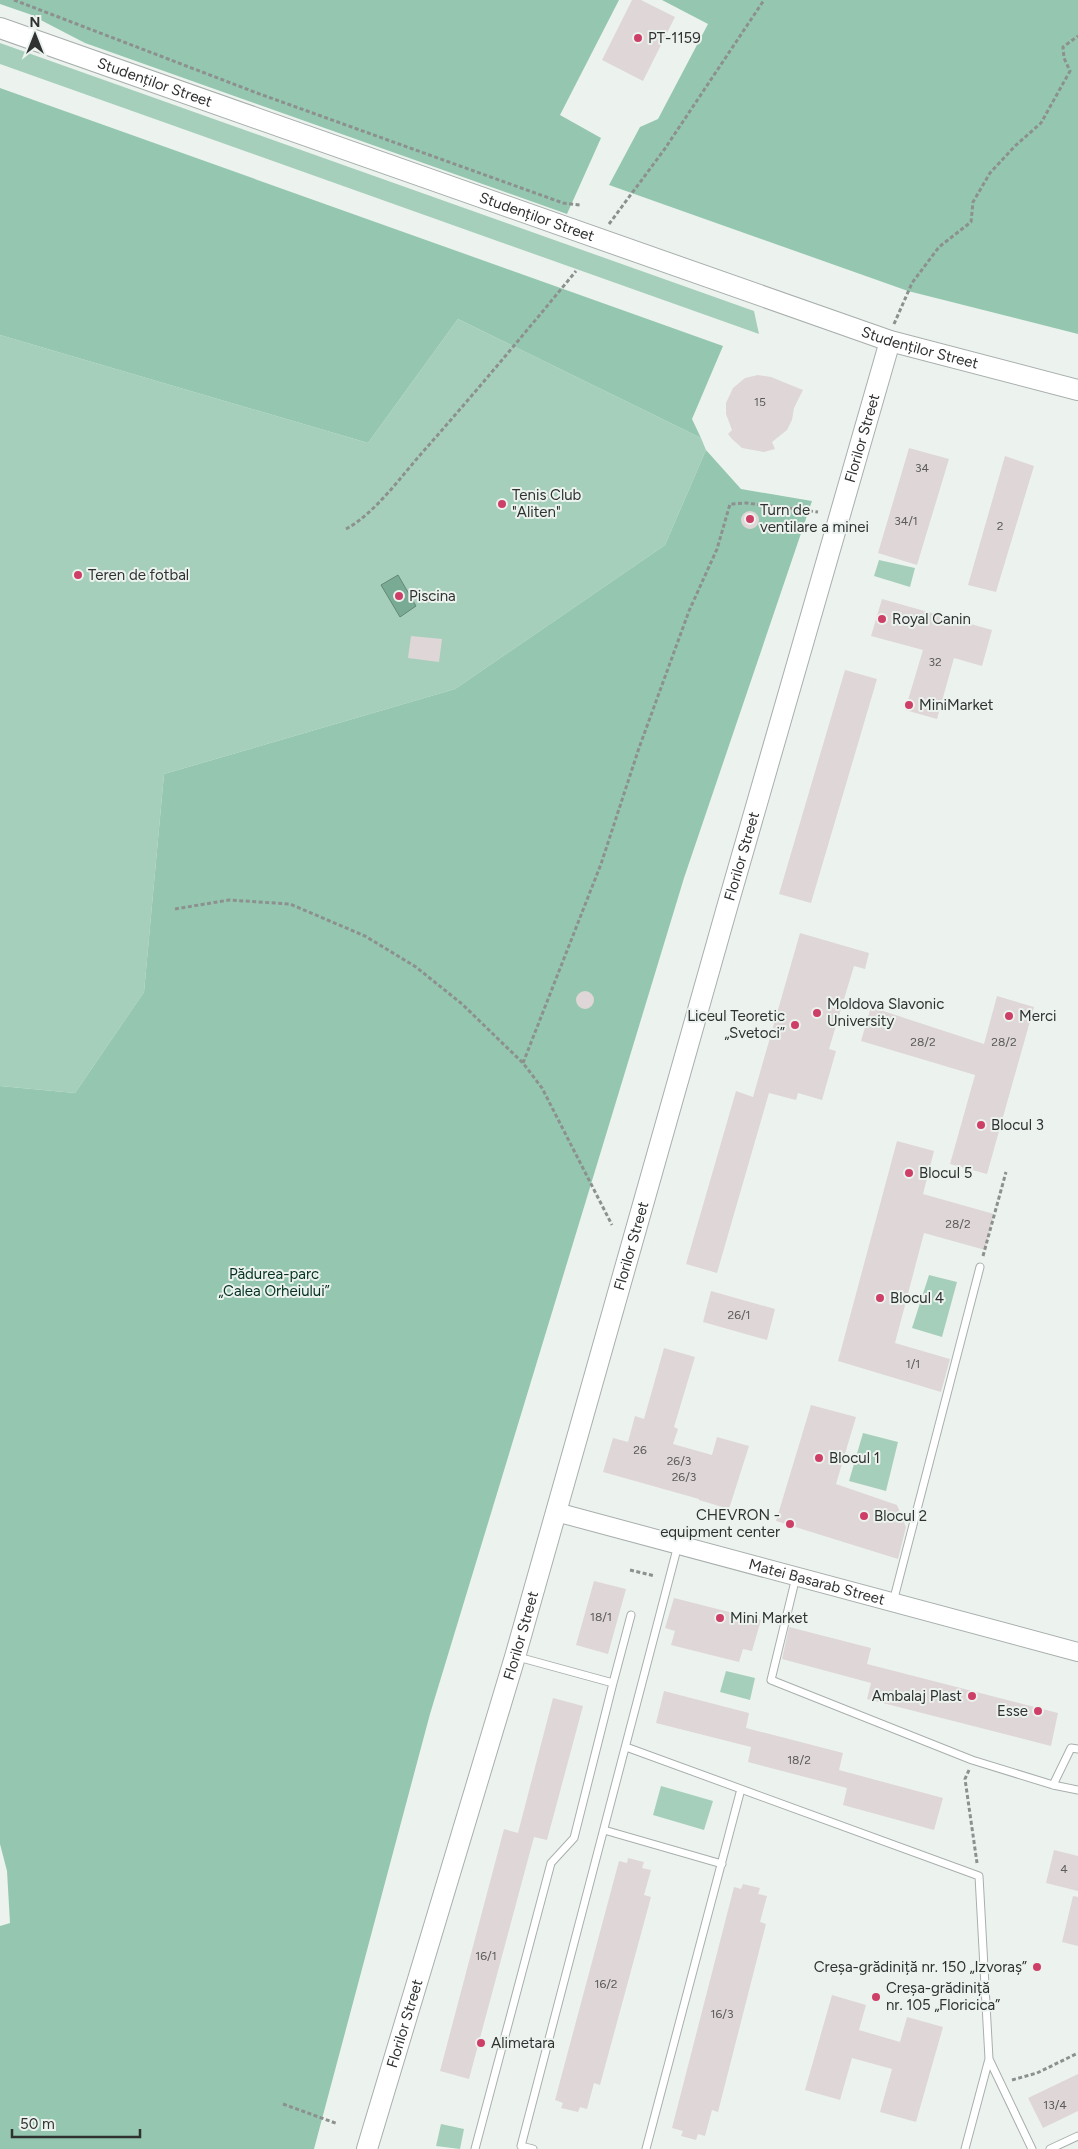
<svg xmlns="http://www.w3.org/2000/svg" width="1078" height="2149" font-family="Figtree,sans-serif">
<rect width="100%" height="100%" fill="#ecf3ef"/>
<path fill="#a6cfbb" d="M0,43L754,311L759,334L0,64Z
M458,319L701,438L706,450L665,545L455,689L164,774L144,992L75,1093L0,1086V335L368,443Z
M879,560L915,568L910,587L874,576Z
M929,1275L957,1282L942,1337L912,1328Z
M863,1433L898,1442L886,1491L849,1481Z
M726,1671L755,1678L750,1700L720,1692Z
M661,1786L713,1801L704,1830L653,1815Z
M441,2124L464,2129L460,2149L436,2146Z"/>
<path fill="#95c7b0" d="M0,0H619L560,115L601,138L567,214L85,43L29,14L0,4Z
M662,0H1078V334L908,291L609,185L640,127L658,119L708,24Z
M0,88L723,346L692,419L701,438L458,319L368,443L0,335Z
M706,450L741,489L812,501L684,878L430,1714L314,2149H0V1926L10,1923L7,1871L0,1844V1086L75,1093L144,992L164,774L455,689L665,545Z"/>
<path fill="#79ab94" stroke="#638776" d="M398,575L416,606L400,617L381,585Z"/>
<path fill="#dfd6d7" d="M632,0H641L675,17L643,81L602,60Z
M758,375L771,377L803,390L794,408L792,420L787,430L772,442L775,449L764,452L742,448L732,439L728,434L732,430L726,414V403L733,388L745,378Z
M909,448L949,459L917,565L878,553Z
M1005,456L1034,466L996,592L968,585Z
M741 520a9 9 0 1 1 18 0a9 9 0 1 1-18 0Z
M882,599L992,630L982,666L954,658L937,719L905,710L923,650L871,636Z
M411,636L442,639L439,662L408,658Z
M845,670L877,679L811,903L779,894Z
M800,933L869,953L865,969L854,966L829,1049L836,1051L822,1100L798,1093L796,1100L769,1093L717,1273L686,1264L736,1091L753,1097Z
M576 1000a9 9 0 1 1 18 0a9 9 0 1 1-18 0Z
M997,996L1034,1007L987,1174L950,1164L975,1075L861,1041L871,1007L984,1044Z
M897,1141L934,1151L923,1194L994,1214L985,1250L924,1233L895,1343L950,1359L941,1392L838,1361Z
M711,1291L775,1309L767,1340L703,1322Z
M664,1348L695,1357L674,1427L678,1429L673,1444L712,1455L717,1437L749,1446L729,1509L699,1500V1499L603,1472L613,1438L628,1442L635,1416L644,1419Z
M811,1405L856,1417L836,1484L897,1505L906,1527L898,1559L776,1521Z
M594,1581L626,1589L608,1654L576,1645Z
M674,1598L761,1620L752,1651L743,1649L739,1662L671,1645L675,1631L665,1628Z
M789,1627L871,1648L867,1664L1058,1713L1051,1746L867,1699L871,1683L782,1659Z
M664,1691L749,1713L746,1728L843,1753L839,1770L943,1798L934,1830L843,1805L847,1788L748,1762L751,1747L656,1723Z
M553,1698L583,1706L547,1840L534,1837L469,2079L440,2071L504,1829L518,1833Z
M1054,1850L1078,1856V1891L1046,1883Z
M628,1858L644,1862L642,1868L651,1870L644,1895L651,1897L600,2085L594,2083L587,2109L580,2107L578,2112L561,2108L563,2103L555,2100L619,1861L627,1863Z
M743,1884L760,1888L758,1894L767,1896L760,1922L766,1924L718,2112L712,2110L705,2136L698,2134L696,2140L681,2136L683,2131L672,2128L734,1887L741,1889Z
M1073,1896L1078,1897V1946L1062,1942Z
M832,1995L866,2005L859,2030L900,2042L907,2017L943,2027L916,2122L880,2112L892,2069L852,2058L840,2100L805,2090Z
M1078,2074V2111L1043,2128L1028,2098Z"/>
<g fill="none" stroke-linecap="round" stroke-linejoin="round">
<defs>
<path id="service" d="M796,1577L771,1680L972,1760L1053,1785L1078,1790
M893,1602L980,1267
M613,1683L631,1615
M626,1747L979,1876L989,2059L965,2149
M1053,1785L1071,1748L1078,1749
M604,1830L722,1864
M989,2059L1032,2149
M475,2149L551,1863L574,1838L613,1683L518,1657
M533,2149L521,2146L678,1545
M646,2149L741,1789
M1050,2149L1078,2136"/>
<g id="tertiary">
<path id="s1" d="M556,1512L1078,1652"/>
</g>
<g id="secondary">
<path id="s2" d="M0,28L890,341L1078,390"/>
<path id="s3" d="M367,2149L515,1657L728,904L890,341"/>
</g>
</defs>
<use href="#service" stroke="#a8afac" stroke-width="9"/>
<use href="#tertiary" stroke="#a8afac" stroke-width="20"/>
<use href="#secondary" stroke="#a8afac" stroke-width="22"/>
<path stroke="#8c918f" stroke-width="3" stroke-dasharray="4 2.5" stroke-linecap="butt" d="M14,0L257,93L563,203L580,205
M609,224L664,150L764,0
M894,324L912,283L939,247L971,222L973,202L990,173L1015,146L1041,123L1070,71L1064,58L1063,47L1078,36
M346,529C374,514 400,478 421,454C474,394 525,333 576,271
M175,909L229,900L290,904L365,936L416,967L462,1004L523,1063L542,1088L612,1225
M523,1063L601,864L639,748L689,611L717,549L730,504L746,503L818,512
M983,1256L1006,1172
M630,1570L655,1576
M969,1770L965,1779L977,1863
M1012,2080L1037,2073L1078,2053
M283,2104L338,2124"/>
<use href="#service" stroke="#fff" stroke-width="7"/>
<use href="#tertiary" stroke="#fff" stroke-width="18"/>
<use href="#secondary" stroke="#fff" stroke-width="20"/>
</g>
<g fill="#ce3f67" stroke="#ecf3ef" stroke-width="2">
<circle cx="638" cy="38" r="5"/>
<circle cx="502" cy="504" r="5"/>
<circle cx="750" cy="519" r="5"/>
<circle cx="78" cy="575" r="5"/>
<circle cx="399" cy="596" r="5"/>
<circle cx="882" cy="619" r="5"/>
<circle cx="909" cy="705" r="5"/>
<circle cx="817" cy="1013" r="5"/>
<circle cx="1009" cy="1016" r="5"/>
<circle cx="795" cy="1025" r="5"/>
<circle cx="981" cy="1125" r="5"/>
<circle cx="909" cy="1173" r="5"/>
<circle cx="880" cy="1298" r="5"/>
<circle cx="819" cy="1458" r="5"/>
<circle cx="864" cy="1516" r="5"/>
<circle cx="790" cy="1524" r="5"/>
<circle cx="720" cy="1618" r="5"/>
<circle cx="972" cy="1696" r="5"/>
<circle cx="1038" cy="1711" r="5"/>
<circle cx="1037" cy="1967" r="5"/>
<circle cx="876" cy="1997" r="5"/>
<circle cx="481" cy="2043" r="5"/>
</g>
<g text-anchor="middle" stroke-width="4" stroke-linejoin="round" paint-order="stroke">
<g font-size="12" fill="#5b5b5a">
<text x="760" y="406">15</text>
<text x="922" y="472">34</text>
<text x="906" y="525">34/1</text>
<text x="1000" y="530">2</text>
<text x="935" y="666">32</text>
<text x="923" y="1046">28/2</text>
<text x="1004" y="1046">28/2</text>
<text x="958" y="1228">28/2</text>
<text x="739" y="1319">26/1</text>
<text x="913" y="1368">1/1</text>
<text x="640" y="1454">26</text>
<text x="679" y="1465">26/3</text>
<text x="684" y="1481">26/3</text>
<text x="601" y="1621">18/1</text>
<text x="799" y="1764">18/2</text>
<text x="1064" y="1873">4</text>
<text x="486" y="1960">16/1</text>
<text x="606" y="1988">16/2</text>
<text x="722" y="2018">16/3</text>
<text x="1055" y="2109">13/4</text>
</g>
<g font-size="15" fill="#2f3231" stroke="#ecf3ef" text-anchor="start">
<text x="648" y="43">PT-1159</text>
<text x="512" y="500">Tenis Club<tspan x="512" dy="17">"Aliten"</tspan></text>
<text x="760" y="515">Turn de<tspan x="760" dy="17">ventilare a minei</tspan></text>
<text x="88" y="580">Teren de fotbal</text>
<text x="409" y="601">Piscina</text>
<text x="892" y="624">Royal Canin</text>
<text x="919" y="710">MiniMarket</text>
<text x="827" y="1009">Moldova Slavonic<tspan x="827" dy="17">University</tspan></text>
<text x="785" y="1021" text-anchor="end">Liceul Teoretic<tspan x="785" dy="17">„Svetoci”</tspan></text>
<text x="1019" y="1021">Merci</text>
<text x="991" y="1130">Blocul 3</text>
<text x="919" y="1178">Blocul 5</text>
<text x="890" y="1303">Blocul 4</text>
<text x="829" y="1463">Blocul 1</text>
<text x="780" y="1520" text-anchor="end">CHEVRON -<tspan x="780" dy="17">equipment center</tspan></text>
<text x="874" y="1521">Blocul 2</text>
<text x="730" y="1623">Mini Market</text>
<text x="962" y="1701" text-anchor="end">Ambalaj Plast</text>
<text x="1028" y="1716" text-anchor="end">Esse</text>
<text x="1027" y="1972" text-anchor="end">Creșa-grădiniță nr. 150 „Izvoraș”</text>
<text x="886" y="1993">Creșa-grădiniță<tspan x="886" dy="17">nr. 105 „Floricica”</tspan></text>
<text x="491" y="2048">Alimetara</text>
</g>
<g font-size="15" fill="#2f3231" stroke="#ecf3ef">
<text dy="5" stroke="none"><textPath href="#s2" startOffset="164">Studenților Street</textPath></text>
<text dy="5" stroke="none"><textPath href="#s2" startOffset="569">Studenților Street</textPath></text>
<text dy="5" stroke="none"><textPath href="#s2" startOffset="974">Studenților Street</textPath></text>
<text dy="5" stroke="none"><textPath href="#s3" startOffset="1781">Florilor Street</textPath></text>
<text dy="5" stroke="none"><textPath href="#s3" startOffset="1346">Florilor Street</textPath></text>
<text dy="5" stroke="none"><textPath href="#s3" startOffset="941">Florilor Street</textPath></text>
<text dy="5" stroke="none"><textPath href="#s1" startOffset="270">Matei Basarab Street</textPath></text>
<text dy="5" stroke="none"><textPath href="#s3" startOffset="536">Florilor Street</textPath></text>
<text dy="5" stroke="none"><textPath href="#s3" startOffset="131">Florilor Street</textPath></text>
</g>
<g font-size="15" fill="#043122" stroke="#ecf3ef">
<text x="274" y="1279">Pădurea-parc<tspan x="274" dy="17">„Calea Orheiului”</tspan></text>
</g>
</g>
<g transform="translate(35 35)" stroke="#ecf3ef" stroke-width="4" paint-order="stroke">
<path d="M0-4L9 19L0 12L-9 19Z" fill="#2f3231"/>
<text y="-8" font-size="14" font-weight="bold" text-anchor="middle" fill="#2f3231">N</text>
</g>
<path d="M12 2129v8h128v-8" fill="none" stroke="#2f3231" stroke-width="2.5"/>
<text x="20" y="2129" font-size="15" fill="#2f3231" stroke="#ecf3ef" stroke-width="4" paint-order="stroke">50 m</text>
</svg>
